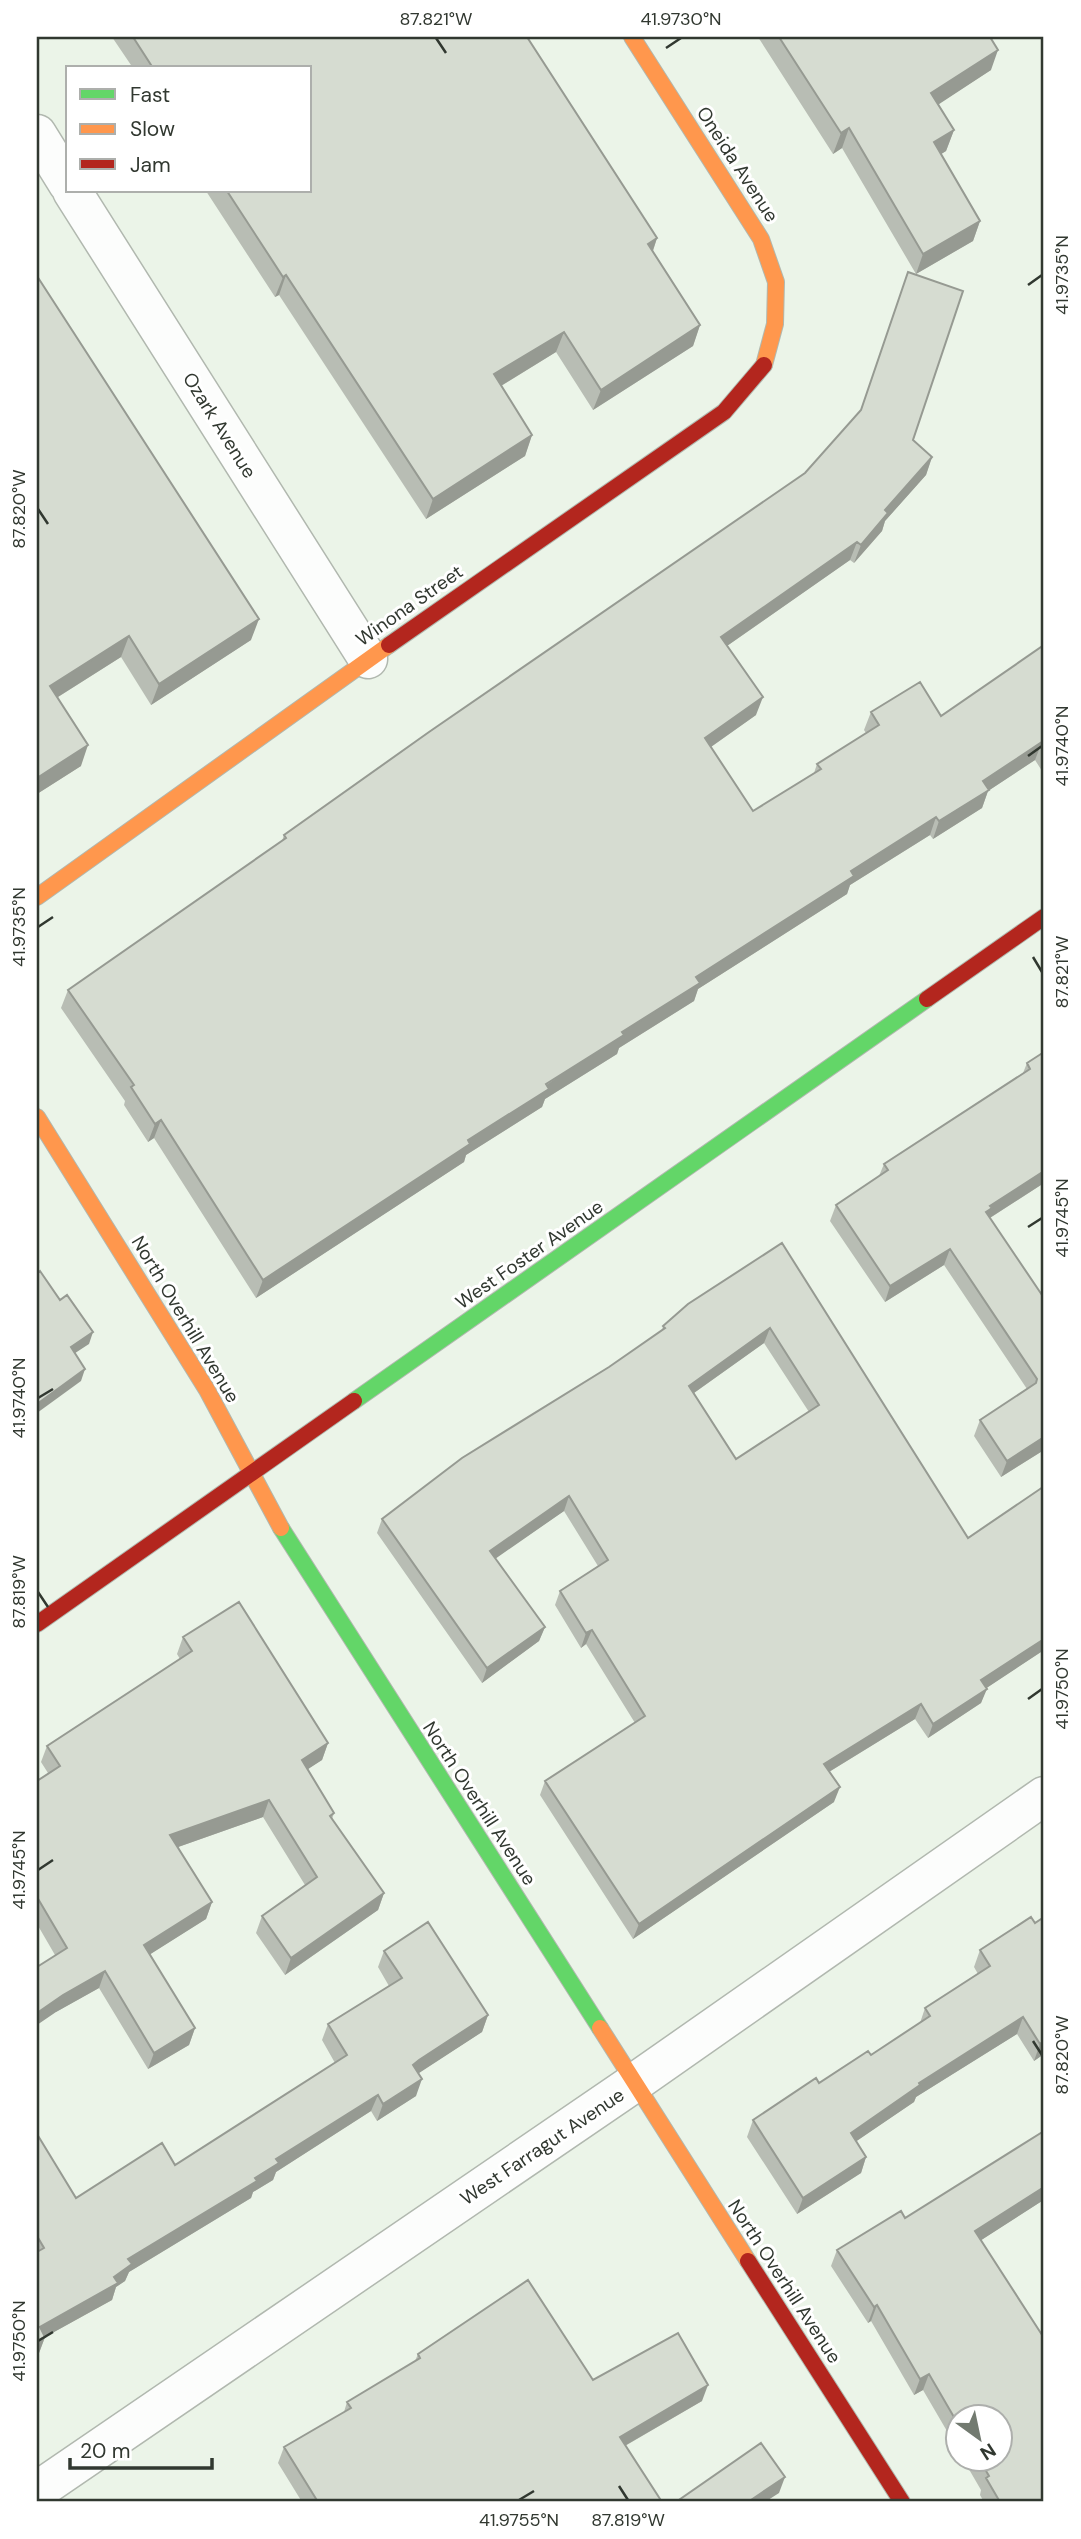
<svg xmlns="http://www.w3.org/2000/svg" width="1081" height="2539" font-family="'DM Sans',sans-serif">
<rect width="100%" height="100%" fill="#ebf4e8"/>
<g fill="none" stroke-linecap="round" stroke-linejoin="round">
<defs>
<path id="street" d="M37,134L68,184
M72,191L368,659
M37,2491L634,2083L1044,1796"/>
<path id="fast" d="M354,1401L927,999
M281,1528L600,2028"/>
<path id="slow" d="M632,37L761,239L776,282L775,324L764,365
M37,897L389,645
M37,1117L207,1390L281,1528
M600,2028L748,2261"/>
<path id="jam" d="M389,645L724,412L764,365
M927,999L1044,917
M37,1624L354,1401
M748,2261L902,2502"/>
</defs>
<use href="#street" stroke="#b1b8af" stroke-width="41"/>
<use href="#fast" stroke="#b1b8af" stroke-width="18"/>
<use href="#slow" stroke="#b1b8af" stroke-width="18"/>
<use href="#jam" stroke="#b1b8af" stroke-width="18"/>
<use href="#street" stroke="#fcfdfc" stroke-width="38"/>
<use href="#fast" stroke="#63d668" stroke-width="16"/>
<use href="#slow" stroke="#ff974d" stroke-width="16"/>
<use href="#jam" stroke="#b3261e" stroke-width="16"/>
</g>
<path fill="#b8bdb4" fill-rule="evenodd" d="M112,37H527L657,238L653,251L700,325L693,346L593,410L556,352L501,386L532,435L525,456L426,519L279,295L275,297L206,191H310V68H133Z
M758,37H990L991,70L938,104L954,130L946,151L941,154L980,221L973,241L916,274L842,148L833,154Z
M37,276L251,640L151,705L121,657L58,697L81,766L37,794Z
M913,440L932,457L926,475L885,521L882,531L854,563L850,560L727,646L756,715L711,747L753,811L814,773L817,764L866,733L864,730L871,712L941,716L1044,645V774L1035,760L988,791L982,808L933,839L930,835L850,885L847,894L698,989L694,1001L619,1048L617,1054L545,1099L542,1107L466,1155L464,1162L256,1298L154,1138L148,1142L124,1105L125,1101L61,1008L68,990L282,841L284,835Z
M1044,1052V1183L990,1218L1044,1298V1450L1001,1477L974,1436L980,1420L1027,1389L944,1265L885,1302L830,1221L836,1205L879,1176L884,1164L1023,1073L1027,1063Z
M782,1243L968,1538L1044,1650L986,1688L981,1703L928,1738L915,1719L829,1772L834,1802L633,1939L540,1795L545,1781L635,1723L586,1644L581,1648L555,1605L560,1591L598,1566L564,1511L495,1558L545,1627L539,1641L482,1683L377,1533L382,1519L609,1367L662,1331L663,1326ZM764,1343L809,1412L736,1459L694,1393Z
M183,1637L328,1743L322,1760L307,1769L334,1813L332,1819L384,1893L378,1910L285,1975L256,1933L262,1916L305,1885L263,1817L178,1847L212,1902L206,1919L150,1954L195,2028L189,2045L148,2069L99,1988L56,2012L55,1955L37,1924V1781L48,1773L41,1762L47,1746L180,1659L177,1654Z
M1031,1917L1044,2054L1034,2061L1017,2034L916,2097L914,2102L856,2141L866,2157L861,2173L797,2214L747,2137L753,2120L871,2055L920,2023L925,2008L978,1974L974,1967L980,1950Z
M384,1951L488,2015L482,2032L418,2073L416,2096L377,2121L371,2111L276,2172L273,2180L253,2192L251,2198L129,2272L125,2281L116,2287L112,2300L45,2337L39,2353L37,2354V2134L76,2198L175,2165L335,2063L322,2040L328,2024L389,1986L378,1967Z
M1044,2131V2204L1042,2201L981,2240L1044,2502H984L980,2495L981,2490L963,2459H1000L958,2417V2450L923,2390L914,2395L871,2321L868,2323L831,2266L837,2250L905,2218Z
M418,2354L593,2380L702,2401L625,2446L662,2502H302L278,2463L284,2447L344,2412L347,2402L415,2361Z"/>
<path fill="#969a92" d="M998,50L991,70L924,114L931,93Z
M849,128L842,148L833,154L841,133Z
M954,130L946,151L927,163L934,142Z
M980,221L973,241L916,274L923,254Z
M657,238L650,259L648,244Z
M286,275L279,295L275,297L283,277Z
M700,325L693,346L593,410L601,390Z
M564,332L556,352L486,395L494,374Z
M532,435L525,456L426,519L433,499Z
M932,457L926,475L885,521L882,531L854,563L861,545L885,510Z
M857,542L850,560L714,655L721,637Z
M259,619L251,640L151,705L159,684Z
M129,636L121,657L42,707L50,686Z
M763,697L756,715L698,756L705,738Z
M1042,742L1035,760L988,791L982,808L933,839L939,821L983,781Z
M88,745L81,766L37,794V778Z
M936,817L930,835L850,885L847,894L698,989L694,1001L619,1048L617,1054L545,1099L542,1107L466,1155L464,1162L256,1298L263,1280L468,1140L622,1032L696,977L851,871Z
M161,1120L154,1138L148,1142L155,1124Z
M1044,1171V1183L988,1219L986,1212L990,1206Z
M950,1249L944,1265L885,1302L890,1286Z
M770,1328L764,1343L684,1400L689,1386Z
M93,1332L89,1344L66,1359L71,1347Z
M85,1369L81,1381L37,1413V1404Z
M1044,1437V1450L1001,1477L1007,1461Z
M569,1496L564,1511L485,1566L490,1551Z
M545,1627L539,1641L482,1683L487,1668Z
M592,1630L586,1644L581,1648L586,1633Z
M1044,1639V1650L976,1695L981,1680Z
M987,1689L981,1703L928,1738L933,1724Z
M921,1704L915,1719L819,1778L824,1764Z
M328,1743L322,1760L296,1777L302,1760Z
M840,1787L834,1802L633,1939L639,1924Z
M269,1800L263,1817L164,1852L170,1835Z
M384,1893L378,1910L285,1975L291,1958Z
M212,1902L206,1919L138,1962L144,1945Z
M105,1971L99,1988L56,2012L37,2025V2013L63,1995Z
M488,2015L482,2032L413,2077V2065L419,2060Z
M1023,2017L1017,2034L916,2097L914,2102L845,2149L851,2133L919,2083Z
M195,2028L189,2045L148,2069L154,2053Z
M1044,2041V2054L1034,2061L1040,2044Z
M422,2079L416,2096L377,2121L383,2104Z
M378,2095L371,2111L276,2172L273,2180L253,2192L251,2198L129,2272L125,2281L116,2287L112,2300L45,2337L39,2353L37,2354V2335L40,2327L114,2277L128,2259L255,2178L276,2159Z
M866,2157L861,2173L797,2214L803,2198Z
M1044,2187V2194L1042,2201L969,2248L975,2231Z
M877,2305L871,2321L868,2323L874,2307Z
M929,2374L923,2390L914,2395L920,2379Z
M708,2385L702,2401L614,2452L620,2437Z
M785,2477L779,2493L765,2502H748Z"/>
<path fill="#d6dcd1" stroke="#969a92" stroke-width="2" fill-rule="evenodd" d="M133,37H527L657,238L648,244L700,325L601,390L564,332L494,374L532,435L433,499L286,275L283,277L227,191H310V68H153Z
M779,37H990L998,50L931,93L954,130L934,142L980,221L923,254L849,128L841,133Z
M908,272L963,291L913,440L932,457L885,510L888,513L861,545L857,542L721,637L763,697L705,738L753,811L821,769L817,764L879,725L871,712L920,682L941,716L1044,645V745L1042,742L983,781L989,790L939,821L936,817L851,871L854,876L696,977L700,983L622,1032L624,1035L546,1084L549,1089L468,1140L470,1144L263,1280L161,1120L155,1124L131,1087L134,1085L68,990L286,838L284,835L429,732L805,473L861,410Z
M37,276L259,619L159,684L129,636L50,686L88,745L37,778Z
M1044,1052V1171L990,1206L992,1208L986,1212L1044,1298V1437L1007,1461L980,1420L1036,1383L1037,1379L950,1249L890,1286L836,1205L888,1170L884,1164L1030,1069L1027,1063Z
M782,1243L968,1538L1043,1487L1044,1490V1639L981,1680L987,1689L933,1724L921,1704L824,1764L840,1787L639,1924L545,1781L645,1716L592,1630L586,1633L560,1591L608,1560L569,1496L490,1551L545,1627L487,1668L382,1519L462,1458L609,1367L665,1328L663,1326L688,1304ZM770,1328L819,1405L736,1459L689,1386Z
M40,1271L60,1300L67,1295L93,1332L71,1347L85,1369L37,1404V1274Z
M239,1602L328,1743L302,1760L334,1813L330,1816L384,1893L291,1958L262,1916L317,1877L269,1800L170,1835L212,1902L144,1945L195,2028L154,2053L105,1971L63,1995L37,2013V1967L67,1948L37,1897V1781L60,1766L47,1746L192,1651L183,1637Z
M1031,1917L1035,1923L1044,1917V2041L1040,2044L1023,2017L919,2083L920,2085L851,2133L866,2157L803,2198L753,2120L816,2078L819,2083L868,2051L871,2055L930,2016L925,2008L990,1966L980,1950Z
M428,1922L488,2015L419,2060L413,2065L422,2079L383,2104L378,2095L276,2159L279,2163L255,2178L257,2181L128,2259L132,2264L114,2277L118,2283L40,2327L45,2337L37,2341V2252L44,2248L37,2236V2134L76,2198L162,2143L175,2165L347,2055L328,2024L402,1978L384,1951Z
M1044,2131V2187L975,2231L1044,2338V2501L1000,2502L986,2478L989,2476L979,2459H1000V2417H958V2424L929,2374L920,2379L877,2305L874,2307L837,2250L901,2211L905,2218Z
M528,2280L593,2380L678,2333L708,2385L620,2437L662,2502H318L284,2447L351,2408L347,2402L420,2358L418,2354Z
M761,2443L785,2477L748,2502H676Z"/>
<path fill="none" stroke="#313830" stroke-width="2.5" d="M436,38L446,53M666,48L681,38M1028,285L1042,275M38,509L48,524M1028,756L1042,746M38,927L53,917M1033,957L1042,972M1028,1227L1042,1218M38,1398L53,1389M38,1592L48,1607M1028,1699L1042,1689M38,1870L53,1860M1033,2041L1042,2055M38,2341L53,2332M619,2486L628,2500M519,2500L534,2491"/>
<g text-anchor="middle" stroke-width="6" stroke-linejoin="round" paint-order="stroke">
<g font-size="19" fill="#313830" stroke="#fff">
<text transform="translate(738 164) rotate(57)" y="7">Oneida Avenue</text>
<text transform="translate(220 425) rotate(58)" y="7">Ozark Avenue</text>
<text transform="translate(409 605) rotate(-35)" y="7">Winona Street</text>
<text transform="translate(529 1254) rotate(-35)" y="7">West Foster Avenue</text>
<text transform="translate(186 1319) rotate(59)" y="7">North Overhill Avenue</text>
<text transform="translate(480 1803) rotate(57)" y="7">North Overhill Avenue</text>
<text transform="translate(542 2146) rotate(-34)" y="7">West Farragut Avenue</text>
<text transform="translate(785 2281) rotate(57)" y="7">North Overhill Avenue</text>
</g>
</g>
<rect width="1081" height="2539" fill="none" stroke="#ffffff" stroke-width="77"/>
<rect x="66" y="66" width="245" height="126" fill="#ffffff" stroke="#adafac" stroke-width="2"/>
<rect x="80" y="89" width="35" height="10" fill="#63d668" stroke="#adafac" stroke-width="2"/>
<text x="130" y="102" font-size="21" fill="#313830">Fast</text>
<rect x="80" y="124" width="35" height="10" fill="#ff974d" stroke="#adafac" stroke-width="2"/>
<text x="130" y="136" font-size="21" fill="#313830">Slow</text>
<rect x="80" y="159" width="35" height="10" fill="#b3261e" stroke="#adafac" stroke-width="2"/>
<text x="130" y="172" font-size="21" fill="#313830">Jam</text>
<g transform="translate(979 2438) rotate(147)"><circle r="33" fill="#ffffff" stroke="#adafac" stroke-width="2"/>
<path d="M0-5L12 26L0 18L-12 26Z" fill="#727a70"/>
<text y="-10" font-size="19" font-weight="bold" text-anchor="middle" fill="#313830">N</text>
</g>
<path d="M70 2458v10h142v-10" fill="none" stroke="#313830" stroke-width="3.5"/>
<text x="80" y="2458" font-size="21" fill="#313830" stroke="#ffffff" stroke-width="5" paint-order="stroke">20 m</text>
<rect x="38" y="38" width="1004" height="2462" fill="none" stroke="#313830" stroke-width="2.5"/>
<g font-size="18" text-anchor="middle" fill="#313830">
<text x="436" y="25">87.821°W</text>
<text x="681" y="25">41.9730°N</text>
<text transform="translate(1062 275) rotate(-90)" y="6">41.9735°N</text>
<text transform="translate(19 509) rotate(-90)" y="6">87.820°W</text>
<text transform="translate(1062 746) rotate(-90)" y="6">41.9740°N</text>
<text transform="translate(19 927) rotate(-90)" y="6">41.9735°N</text>
<text transform="translate(1062 972) rotate(-90)" y="6">87.821°W</text>
<text transform="translate(1062 1218) rotate(-90)" y="6">41.9745°N</text>
<text transform="translate(19 1398) rotate(-90)" y="6">41.9740°N</text>
<text transform="translate(19 1592) rotate(-90)" y="6">87.819°W</text>
<text transform="translate(1062 1689) rotate(-90)" y="6">41.9750°N</text>
<text transform="translate(19 1870) rotate(-90)" y="6">41.9745°N</text>
<text transform="translate(1062 2055) rotate(-90)" y="6">87.820°W</text>
<text transform="translate(19 2341) rotate(-90)" y="6">41.9750°N</text>
<text x="519" y="2526">41.9755°N</text>
<text x="628" y="2526">87.819°W</text>
</g>
</svg>
